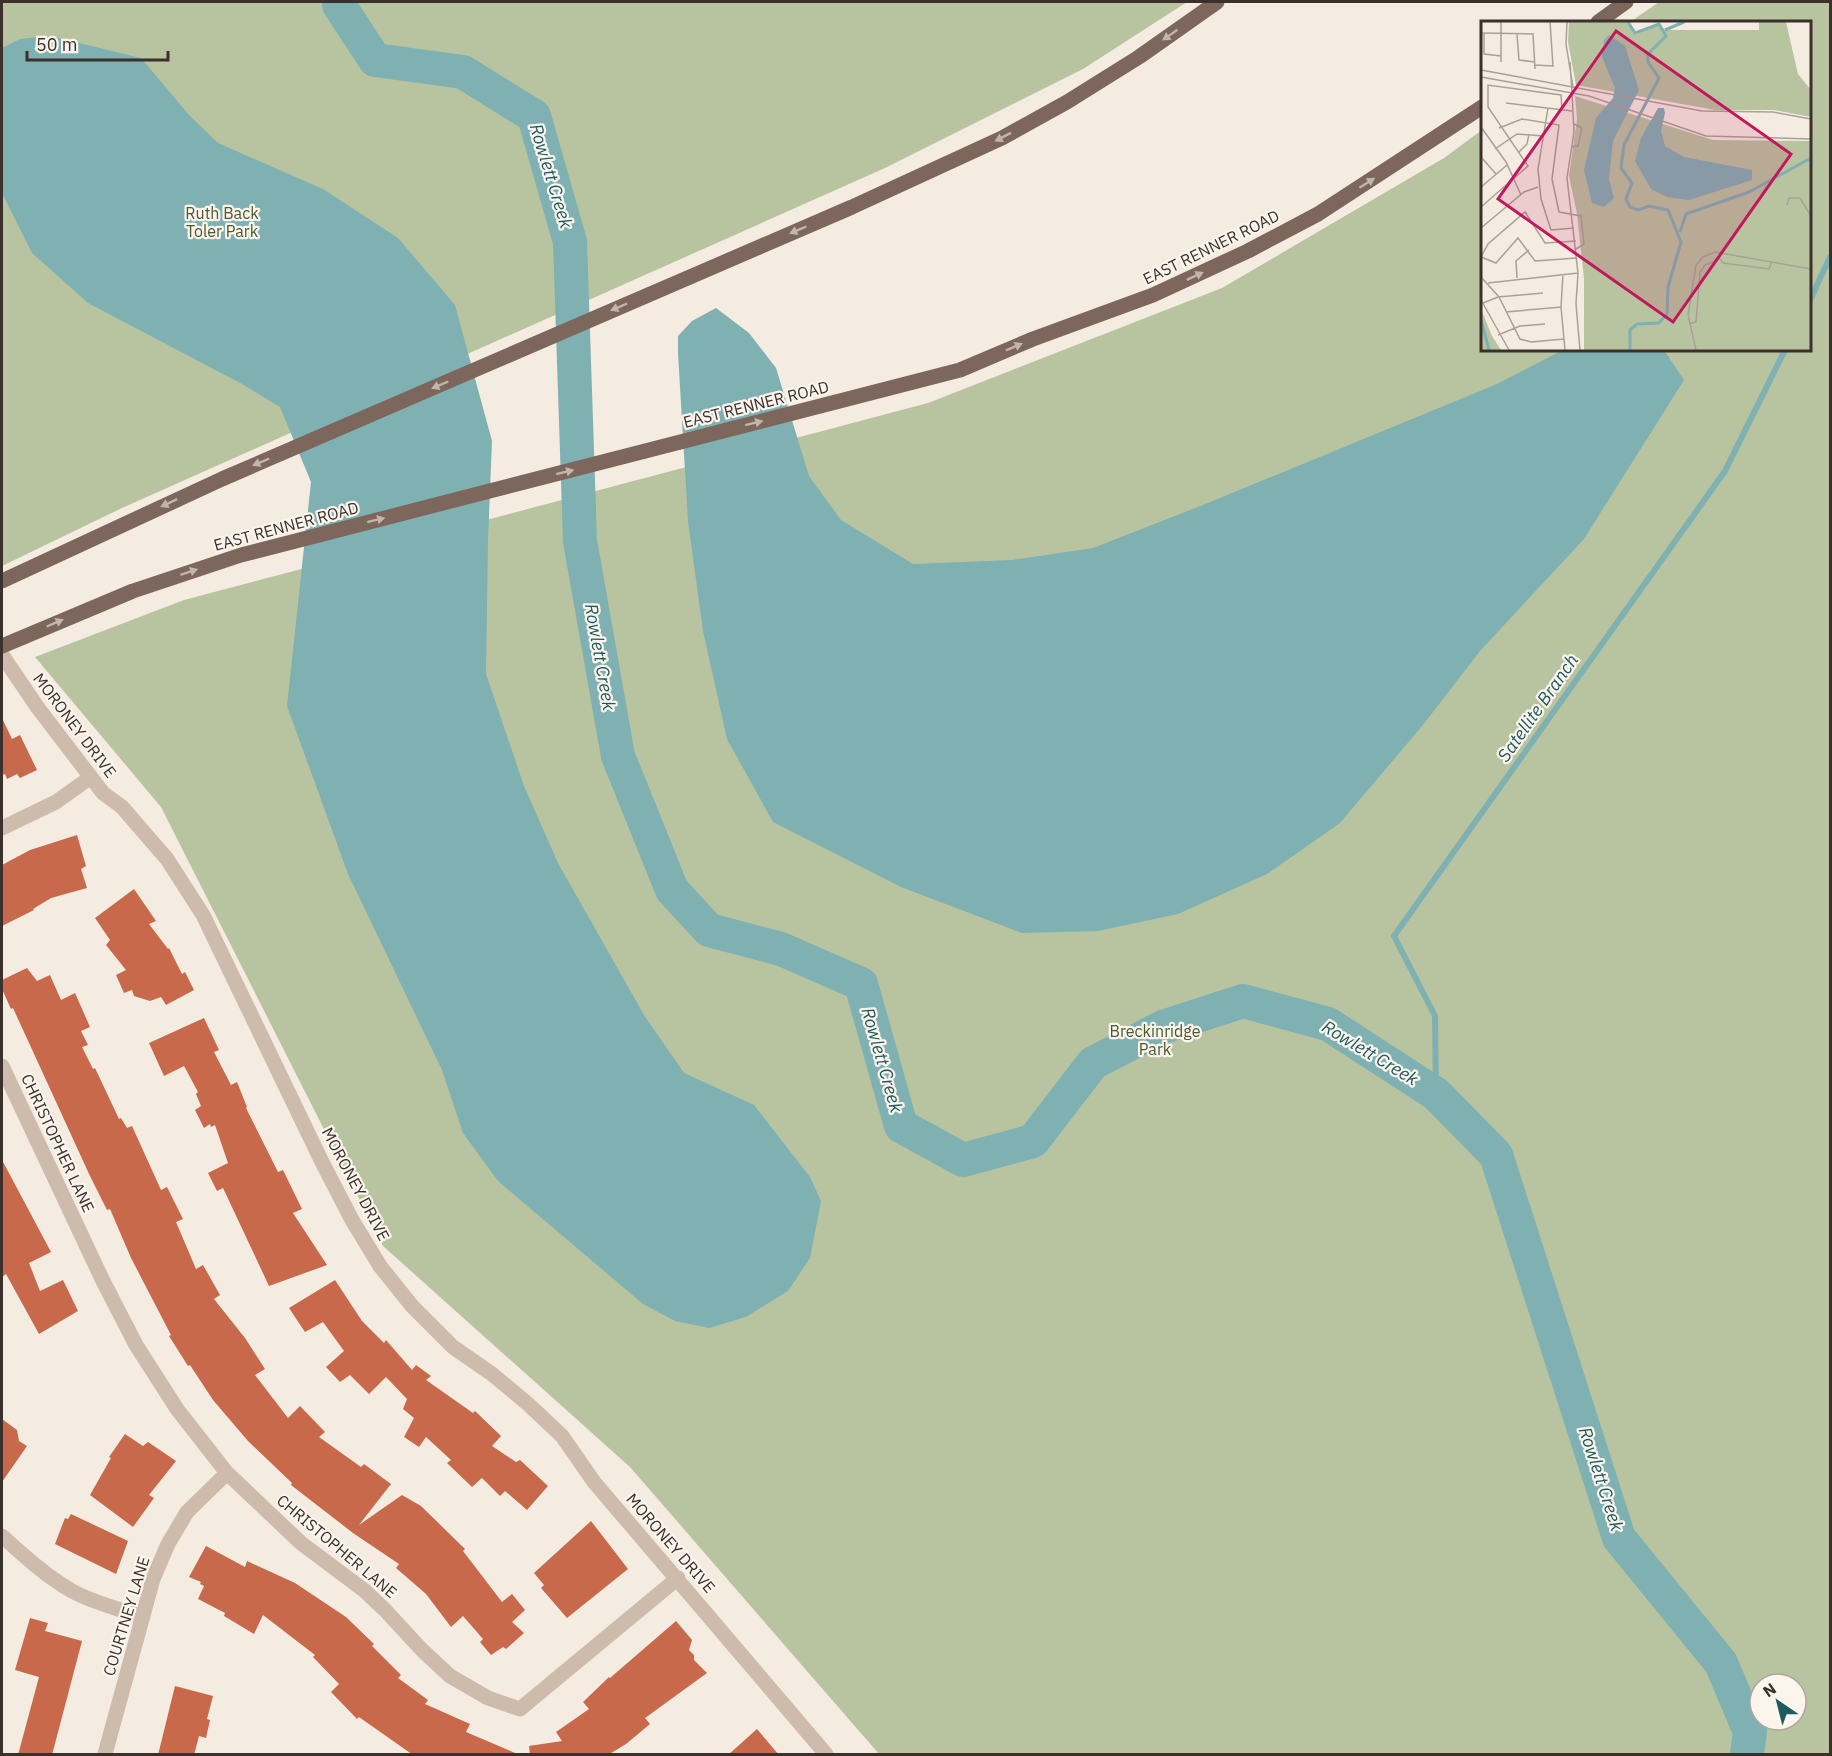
<svg xmlns="http://www.w3.org/2000/svg" width="1832" height="1756" font-family="'IBM Plex Sans',sans-serif">
<rect width="100%" height="100%" fill="#f4ebe1"/>
<path fill="#b8c4a0" fill-rule="evenodd" d="M2,2H1187L1083,69L885,168L122,508L2,566Z
M1659,2H1830V1754H879L630,1467L383,1246L161,807L35,657L184,600L928,403L1222,288L1444,158L1482,130V350H1810V22H1630ZM1760,1684H1796V1720H1760Z"/>
<path fill="#7fb0b2" d="M50,36L141,58L189,115L218,143L323,189L398,238L455,305L492,441L488,540L486,674L524,786L558,863L644,1015L684,1073L754,1105L810,1177L821,1201L810,1258L788,1291L746,1317L709,1328L675,1321L643,1304L498,1181L463,1133L442,1070L348,874L287,706L311,482L280,407L242,384L88,303L32,253L2,193V48L20,39Z
M716,308L749,333L776,368L809,476L841,520L913,564L1012,560L1093,548L1203,505L1497,384L1563,350H1664L1684,380L1584,539L1480,651L1423,725L1340,823L1267,874L1178,914L1098,931L1022,933L901,887L773,822L727,739L703,631L688,521L678,353V336L692,321Z"/>
<g fill="none" stroke-linecap="round" stroke-linejoin="round">
<path stroke="#7fb0b2" stroke-width="6" d="M1810,300L1830,257
M1436,1094L1435,1016L1394,936L1725,471L1785,350"/>
<path stroke="#7fb0b2" stroke-width="34" d="M339,2V5L375,60L463,72L534,116L570,242L580,541L618,756L672,890L709,930L781,949L861,984L901,1126L963,1160L1033,1141L1093,1063L1163,1027L1243,1001L1328,1024L1436,1094L1496,1155L1619,1538L1721,1663L1750,1732L1747,1754"/>
</g>
<path fill="#c8694b" d="M2,718L12,739L20,735L37,770L20,778L17,774L7,779L5,774L2,775Z
M77,835L86,866L81,869L87,888L51,898L33,909L34,910L2,926V865L30,850Z
M134,889L156,921L149,924L168,949L169,948L182,974L185,972L194,990L166,1005L161,997L150,1001L134,996L132,990L124,993L116,975L126,970L106,945L110,940L95,918Z
M27,968L37,981L50,975L61,1000L75,993L90,1027L81,1031L88,1045L82,1047L93,1069L95,1068L119,1119L121,1118L127,1128L132,1126L161,1190L167,1187L183,1219L176,1222L196,1269L203,1265L220,1295L214,1299L245,1338L265,1369L255,1375L288,1418L300,1406L325,1432L319,1437L361,1467L364,1464L391,1484L359,1525L402,1495L421,1506L465,1549L463,1551L502,1602L512,1594L525,1610L512,1622L524,1633L506,1649L503,1647L491,1655L480,1642L483,1639L463,1616L451,1627L426,1594L396,1568L399,1564L353,1533L291,1485L292,1483L248,1441L213,1400L190,1365L188,1366L169,1336L171,1335L131,1258L110,1209L107,1210L90,1176L13,1008L11,1009L2,989V980Z
M204,1018L219,1050L214,1052L231,1085L237,1082L247,1107L246,1108L278,1172L283,1170L302,1209L293,1213L327,1265L269,1286L223,1188L217,1191L208,1173L228,1163L215,1125L211,1127L210,1124L204,1128L195,1110L201,1106L196,1094L198,1092L184,1066L164,1076L149,1043Z
M2,1160L51,1252L29,1263L40,1291L63,1280L78,1311L39,1334L6,1274L2,1277Z
M335,1280L362,1321L384,1343L386,1340L412,1370L416,1365L431,1376L426,1380L473,1413L475,1411L501,1436L492,1446L516,1462L520,1460L548,1486L527,1510L505,1491L500,1496L482,1478L472,1487L447,1463L451,1460L426,1437L419,1447L404,1437L414,1418L403,1409L407,1399L386,1377L369,1394L350,1375L340,1382L326,1367L344,1351L323,1322L305,1332L289,1308Z
M2,1419L17,1430L19,1441L27,1446L2,1482Z
M125,1434L143,1446L148,1442L176,1461L149,1495L154,1498L133,1527L90,1495L111,1458L109,1457Z
M71,1514L128,1541L116,1574L55,1544L65,1518L68,1519Z
M591,1521L628,1569L567,1618L541,1588L544,1585L534,1573Z
M206,1546L245,1567L247,1561L295,1583L346,1617L374,1644L372,1646L401,1675L398,1678L428,1700L425,1704L470,1724L466,1732L520,1755H413L359,1717L357,1719L331,1692L339,1684L313,1657L315,1655L263,1615L254,1634L224,1616L225,1613L198,1599L204,1586L200,1584L201,1582L189,1577Z
M30,1618L48,1623L45,1631L82,1641L52,1755H18L39,1677L15,1670Z
M676,1621L692,1640L689,1650L694,1655V1660L707,1673L645,1718L650,1724L626,1744L608,1755H530L529,1746L562,1741L556,1732L589,1709L583,1702L609,1677L610,1678Z
M175,1686L213,1696L207,1719L210,1720L206,1738L199,1736L194,1755H158Z
M757,1729L779,1755H728Z"/>
<g fill="none" stroke-linecap="round" stroke-linejoin="round">
<path stroke="#cdbbac" stroke-width="15" d="M2,655L38,708L103,793L122,807L167,859L203,915L322,1162L352,1220L380,1266L412,1306L453,1347L492,1374L528,1404L562,1436L594,1482L826,1754
M2,828L56,802L91,777
M2,1066L102,1279L136,1345L177,1409L227,1473L301,1543L365,1591L385,1610L422,1650L450,1676L488,1698L520,1709L678,1578
M2,1536C24,1556 46,1576 72,1591C94,1603 119,1609 143,1617
M105,1754L153,1579L168,1544L187,1512L227,1473"/>
<path stroke="#7d675c" stroke-width="15" d="M1598,22L1626,2
M2,581L222,479L852,207L1002,138L1067,102L1139,57L1217,2
M2,646L133,591L241,555L960,370L1033,339L1153,295L1248,251L1318,214L1482,107"/>
</g>
<defs><path id="oneway-solid" d="M-6-.8H1V-3.2L6.5 0L1 3.2V.8H-6Z" transform="scale(1.5)"/></defs>
<g fill="#c2b5ac">
<use href="#oneway-solid" transform="translate(1170 35) rotate(145)"/>
<use href="#oneway-solid" transform="translate(1003 137) rotate(153)"/>
<use href="#oneway-solid" transform="translate(1367 183) rotate(-32)"/>
<use href="#oneway-solid" transform="translate(798 230) rotate(157)"/>
<use href="#oneway-solid" transform="translate(1195 276) rotate(-25)"/>
<use href="#oneway-solid" transform="translate(619 307) rotate(157)"/>
<use href="#oneway-solid" transform="translate(1014 347) rotate(-23)"/>
<use href="#oneway-solid" transform="translate(440 385) rotate(157)"/>
<use href="#oneway-solid" transform="translate(754 423) rotate(-14)"/>
<use href="#oneway-solid" transform="translate(261 462) rotate(157)"/>
<use href="#oneway-solid" transform="translate(565 472) rotate(-14)"/>
<use href="#oneway-solid" transform="translate(169 503) rotate(155)"/>
<use href="#oneway-solid" transform="translate(376 520) rotate(-14)"/>
<use href="#oneway-solid" transform="translate(189 572) rotate(-18)"/>
<use href="#oneway-solid" transform="translate(55 623) rotate(-23)"/>
</g>
<g text-anchor="middle" stroke-width="4.5" stroke-linejoin="round" paint-order="stroke">
<g font-size="16" fill="#4a5a2e" stroke="#fbf5ee">
<text x="222" y="219">Ruth Back<tspan x="222" dy="18">Toler Park</tspan></text>
<text x="1155" y="1037">Breckinridge<tspan x="1155" dy="18">Park</tspan></text>
</g>
<g font-size="16" fill="#3b302b" stroke="#fbf5ee">
<text transform="translate(1211 247) rotate(-26)" y="6">EAST RENNER ROAD</text>
<text transform="translate(756 404) rotate(-14)" y="6">EAST RENNER ROAD</text>
<text transform="translate(286 526) rotate(-15)" y="6">EAST RENNER ROAD</text>
<text transform="translate(75 725) rotate(53)" y="6">MORONEY DRIVE</text>
<text transform="translate(58 1143) rotate(65)" y="6">CHRISTOPHER LANE</text>
<text transform="translate(356 1184) rotate(62)" y="6">MORONEY DRIVE</text>
<text transform="translate(671 1543) rotate(49)" y="6">MORONEY DRIVE</text>
<text transform="translate(337 1546) rotate(40)" y="6">CHRISTOPHER LANE</text>
<text transform="translate(126 1616) rotate(-73)" y="6">COURTNEY LANE</text>
</g>
<g font-size="18" font-style="italic" fill="#1f5a5e" stroke="#fbf5ee">
<text transform="translate(551 176) rotate(73)" y="6">Rowlett Creek</text>
<text transform="translate(600 657) rotate(80)" y="6">Rowlett Creek</text>
<text transform="translate(1538 708) rotate(-55)" y="6">Satellite Branch</text>
<text transform="translate(1370 1053) rotate(31)" y="6">Rowlett Creek</text>
<text transform="translate(882 1060) rotate(74)" y="6">Rowlett Creek</text>
<text transform="translate(1601 1479) rotate(72)" y="6">Rowlett Creek</text>
</g>
</g>
<g transform="translate(1481 21)">
<rect width="330" height="330" fill="#f4ebe1"/>
<path d="M88,1H147L155,12L178,3L184,9H278V1H305L317,53L330,69V96L293,89H234L95,64L87,21ZM94,75L232,119L330,120V329H103V258L96,193L88,155L96,98ZM0,288L11,315L20,329H0Z" fill="#b8c4a0"/>
<path d="M128,14L144,25L158,69L132,120L128,158L133,177L123,186L111,182L103,149L115,97L132,77L134,67L121,36L123,19ZM177,87H183L184,92L180,110L184,125L203,136L271,149V159L208,179L186,176L170,168L154,140L160,117Z" fill="#7fb0b2"/>
<path fill="none" stroke="#7fb0b2" stroke-width="3" d="M147,1L154,12L178,3L185,15L167,33V41L178,57L143,124L140,147L151,162L145,178L149,186L157,189L168,185L187,189L200,221L187,266L186,293L178,302L156,303L149,309V329M184,9L203,1M199,211L205,193L268,171L330,137M0,299L8,329"/>
<path fill="none" stroke="#aaa098" stroke-width="1.5" d="M20,1V41M86,1L85,23L92,66M0,12L52,13L54,48M3,12V33L20,35M36,13L38,39L54,41M89,41L91,72M54,44L72,45L69,1M0,49L221,90L292,91L330,98M0,56L108,75L225,115L330,118M91,72L93,111L86,157L97,252L95,283L99,329M25,82L91,90M67,87L57,148L60,178L70,209L93,207M0,106L25,141L40,174M18,107L41,98L78,104L71,158L78,191L100,195L103,223L95,228M90,126L97,125L101,107L93,103M14,128L36,113L62,115M38,131L46,123L48,113M0,136L15,153M0,166L26,144M306,184L308,177H319L330,195M0,186L47,145L7,86V64L80,74L81,89M0,207L43,171L57,166M0,236L7,223L44,191L64,222L95,220M0,236L15,242L37,217L54,240L96,237M0,256L18,276L39,318L50,321L83,318M36,257L35,240L48,229M7,262L97,252M0,279L28,329M2,282L17,276L62,272M80,286L82,253M25,291L80,286L84,329M208,303L215,301L219,251L224,244L239,238L242,242L288,248L291,241M17,314L39,305L64,303M215,329L207,294L215,244L222,236L234,231L330,248"/>
<path fill="#c2185b" fill-opacity="0.15" stroke="#c2185b" stroke-width="3" d="M135,10L310,133L192,301L17,178Z"/>
<rect width="330" height="330" fill="none" stroke="#3b302b" stroke-width="3"/>
</g>
<rect width="1832" height="1756" fill="none" stroke="#3b302b" stroke-width="6"/>
<g transform="translate(1778 1702) rotate(325)"><circle r="28" fill="#fbf5ee" stroke="#aea6a0" stroke-width="1.5"/>
<path d="M0-4.5L10 22L0 15L-10 22Z" fill="#1f5a5e"/>
<text y="-9" font-size="16" font-weight="bold" text-anchor="middle" fill="#3b302b">N</text>
</g>
<path d="M27 51v9h141v-9" fill="none" stroke="#3b302b" stroke-width="3"/>
<text x="36" y="51" font-size="18" fill="#3b302b" stroke="#fbf5ee" stroke-width="4.5" paint-order="stroke">50 m</text>
</svg>
